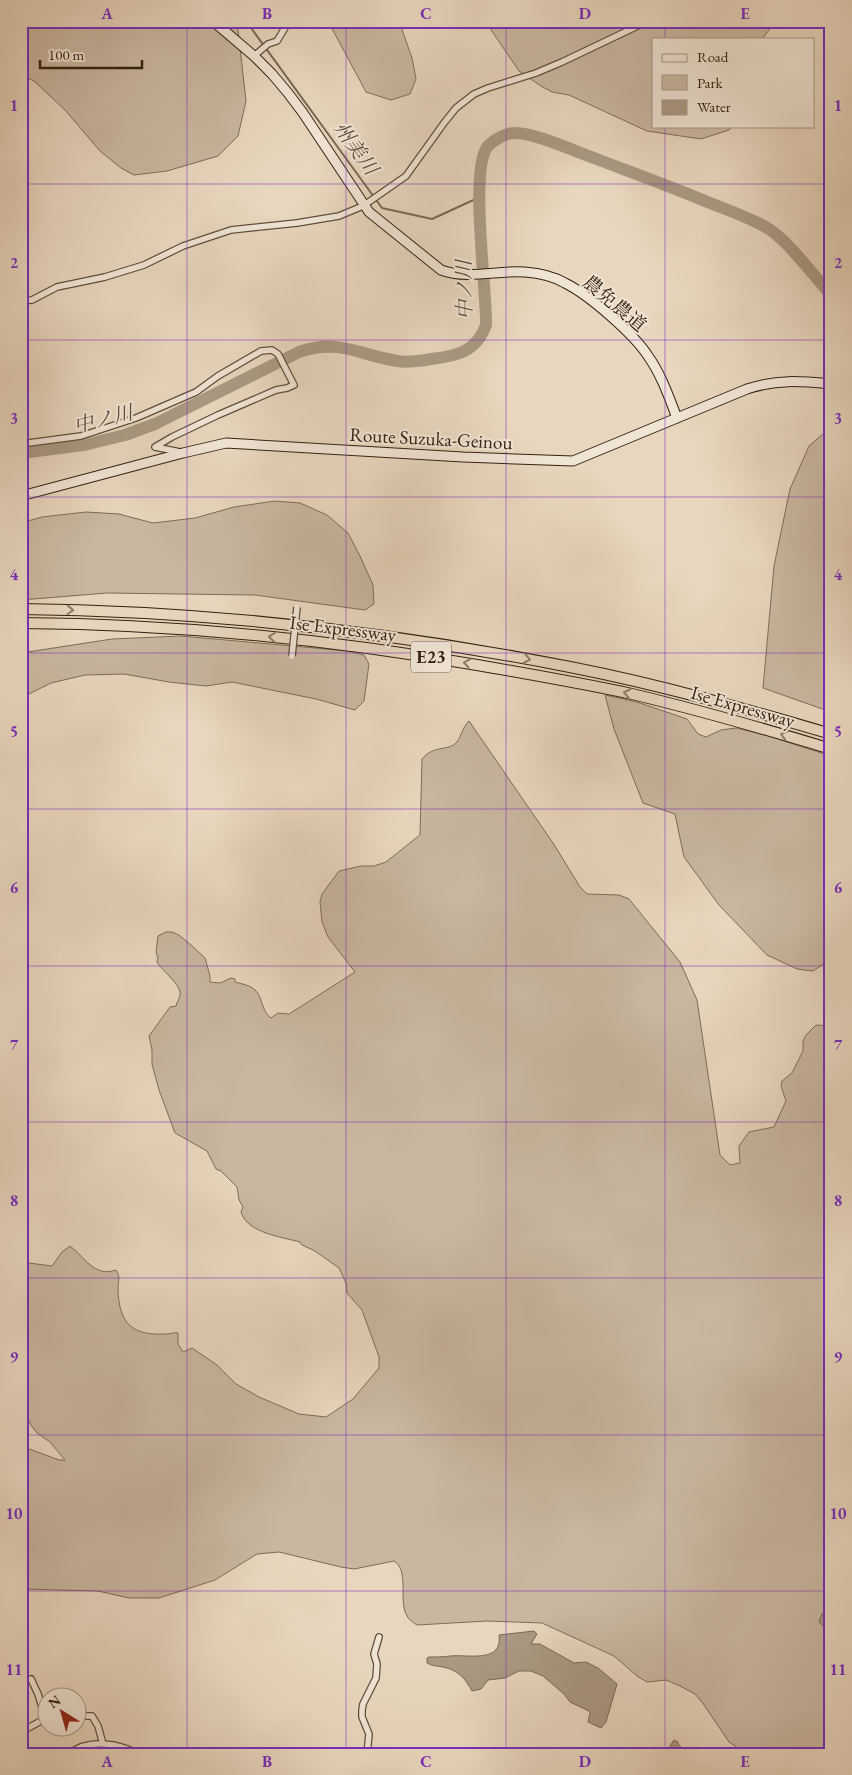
<svg xmlns="http://www.w3.org/2000/svg" width="852" height="1775" font-family="'EB Garamond','Noto Serif JP',serif">
<rect width="100%" height="100%" fill="#e8d6be"/>
<filter id="stains"><feTurbulence type="fractalNoise" baseFrequency=".004" numOctaves="4"/><feColorMatrix values="0 0 0 0 .2 0 0 0 0 .09 0 0 0 0 .02 0 0 0 .5 -.17"/></filter>
<radialGradient id="worn" r=".72"><stop offset=".6" stop-color="#630" stop-opacity="0"/><stop offset="1" stop-color="#630" stop-opacity=".3"/></radialGradient>
<path fill="#c9b7a1" stroke="#7e6c59" d="M21,21H237L246,101L238,136L218,156L167,171L134,175L121,168L100,151L65,110L34,81L21,75Z
M328,21H399L412,58L416,79L410,94L391,100L366,92Z
M485,21H776L762,39H653V126H733L729,130L701,139L647,131L569,95L552,92L541,86L519,71Z
M831,427V712L763,688L774,566L790,489L809,446Z
M275,501L300,503L327,515L348,533L360,556L373,585L374,604L365,610L255,595L107,593L21,600V523L42,517L86,512L119,514L153,523L195,518L234,507Z
M181,636L348,651L364,655L369,664L364,701L355,710L316,699L232,682L206,686L169,682L124,674L85,675L51,683L21,698V653L112,639Z
M605,695L637,702L687,719L698,734L706,737L721,730L736,728L765,735L831,756V959L813,971L797,969L767,955L719,905L684,857L675,814L643,803L614,729Z
M469,721L555,846L580,887L587,894L619,895L629,899L680,962L697,1000L720,1155L730,1165L740,1163L739,1146L749,1132L774,1127L786,1101L781,1086L782,1081L792,1073L803,1051V1041L806,1035L816,1025L831,1026V1754H747L729,1742L702,1702L695,1694L680,1686L666,1680L647,1682L637,1676L614,1656L542,1623L487,1621L417,1625C412,1622 408,1619 406,1614C399,1600 409,1569 394,1561L354,1569L341,1567L279,1552L257,1554L215,1580L159,1598H129L98,1591L21,1589V1446L59,1460H65L50,1442L37,1433L31,1425L21,1406V1262L52,1266L62,1252L70,1246C84,1256 94,1278 116,1270C121,1277 118,1281 118,1289C119,1324 132,1336 167,1334C171,1334 174,1332 178,1333V1344L183,1352L192,1348L217,1365L236,1384L259,1397L299,1414L326,1417L353,1399L379,1368V1357L362,1310L347,1293L346,1283L339,1268L315,1251L302,1245L300,1242C282,1237 247,1233 241,1212L243,1207L239,1200L237,1187L221,1171L216,1169L207,1151L175,1133L159,1090L152,1064V1050L149,1036L170,1007L176,1006C177,1002 180,998 180,995C182,985 162,971 157,962L158,958L156,952L158,936L166,932H172L179,935L191,945L205,958L210,976V982L220,983L231,978L235,979V982C242,984 250,985 255,990C263,997 261,1011 271,1018L278,1013L289,1014L355,972L328,937L322,922L320,902L322,894L339,871L361,866H374L386,862L420,835L422,759C435,744 448,752 457,742C462,735 462,728 469,721Z"/>
<path fill="#aa9983" stroke="#7a6955" d="M828,1611L831,1612V1657L829,1652V1632L819,1622L822,1614Z
M534,1631L537,1634L531,1644H540L574,1663L586,1662L598,1668L617,1684L606,1722L601,1728L588,1722L590,1713L589,1711L570,1702L564,1694L543,1676L531,1671H519L505,1678L488,1680L481,1689L472,1691C465,1678 458,1670 443,1667C437,1666 432,1666 427,1663V1658L429,1657C436,1657 443,1657 450,1656C467,1654 503,1664 499,1635Z
M674,1740L678,1742V1744L683,1749L686,1748L689,1754H669L668,1749Z"/>
<g fill="none" stroke-linecap="round" stroke-linejoin="round">
<path stroke="#7a6955" stroke-width="2" d="M246,21L382,208L432,219L480,197
M21,451L22,453"/>
<path stroke="#aa9983" stroke-width="12" d="M21,453L84,445L125,435L155,424L299,352C339,338 359,355 397,361C408,363 420,361 431,359C457,356 476,352 486,325C487,291 469,168 488,146C495,139 506,133 515,133C535,133 574,151 594,158C633,173 672,187 710,203C730,211 751,218 769,229C789,242 814,276 831,295"/>
<defs>
<path id="street" d="M254,56L268,44L277,41L289,21
M21,301L32,300L57,287L105,277L144,265L183,246L231,230L297,223L339,216L363,206L406,176L444,123L456,108L474,94L488,88L536,73L562,62L648,21
M21,444L81,436L136,418L196,392L218,376L261,351L272,350L278,354L294,385L287,388L276,390L218,415L172,437L155,447L180,452
M828,769L831,760
M31,1679L38,1694L45,1717
M78,1716H92L98,1726L103,1744
M21,1732L48,1717
M114,1745V1754
M21,1749L26,1754
M69,1754C89,1738 118,1743 139,1754
M367,1754L369,1734L362,1717V1710L363,1704L376,1678L377,1664L374,1654L379,1637"/>
<path id="secondary" d="M213,21L254,56L272,74L288,93L303,113L369,212L441,270C469,280 497,270 525,272C538,273 553,276 565,283C589,295 634,334 648,356C661,374 669,397 677,418
M21,496L183,453L226,443L463,457L573,461L747,389C778,379 799,381 831,384"/>
<path id="highway" d="M21,609C207,611 393,632 575,668C661,685 746,709 831,734
M21,623C174,624 327,639 477,665C529,674 581,683 632,694C699,710 765,729 831,749"/>
</defs>
<use href="#street" stroke="#604f3c" stroke-width="8"/>
<use href="#secondary" stroke="#321" stroke-width="11"/>
<use href="#highway" stroke="#321" stroke-width="12"/>
<use href="#street" stroke="#f0e4d5" stroke-width="5.5"/>
<use href="#secondary" stroke="#f0e4d5" stroke-width="9"/>
<use href="#highway" stroke="#e8d6be" stroke-width="10"/>
<defs>
<path id="street-bridge" d="M292,656L297,607"/>
</defs>
<use href="#street-bridge" stroke="#604f3c" stroke-width="8" stroke-linecap="butt"/>
<use href="#street-bridge" stroke="#f0e4d5" stroke-width="5.5"/>
</g>
<defs><path id="oneway-chevron" d="M-2-3.5L2.5 0L-2 3.5" fill="none" stroke-width="1.6" stroke-linecap="round" stroke-linejoin="round" transform="scale(1.25)"/></defs>
<g stroke="#8e7c68">
<use href="#oneway-chevron" transform="translate(70 610) rotate(2)"/>
<use href="#oneway-chevron" transform="translate(272 637) rotate(-174)"/>
<use href="#oneway-chevron" transform="translate(527 659) rotate(11)"/>
<use href="#oneway-chevron" transform="translate(467 663) rotate(-170)"/>
<use href="#oneway-chevron" transform="translate(627 693) rotate(-168)"/>
<use href="#oneway-chevron" transform="translate(784 735) rotate(-165)"/>
</g>
<path fill="none" stroke="#7b2cbf" stroke-width="1" stroke-opacity="0.55" d="M187,21V1754M346,21V1754M506,21V1754M665,21V39M665,126V1754M21,184H831M21,340H831M21,497H831M21,653H831M21,809H831M21,966H831M21,1122H831M21,1278H831M21,1435H831M21,1591H831"/>
<g text-anchor="middle" stroke-width="4" stroke-linejoin="round" paint-order="stroke">
<rect fill="#f0e4d5" stroke="#6c5c4c" stroke-width="1" x="411" y="641.5" width="40" height="31" rx="4"/>
<g font-size="18" font-weight="bold" fill="#321">
<text x="431" y="663">E23</text>
</g>
<g font-size="19" fill="#321" stroke="#f0e4d5">
<text transform="translate(615 303) rotate(40)" y="7">農免農道</text>
<text transform="translate(431 438) rotate(3)" y="7">Route Suzuka-Geinou</text>
<text transform="translate(343 628) rotate(7)" y="7">Ise Expressway</text>
<text transform="translate(743 706) rotate(16)" y="7">Ise Expressway</text>
</g>
<g font-size="20" font-style="italic" fill="#5d4c39" stroke="#f0e4d5">
<text transform="translate(356 148) rotate(54)" y="7">州美川</text>
<text transform="translate(464 290) rotate(-91)" y="7">中ノ川</text>
<text transform="translate(103 419) rotate(-14)" y="7">中ノ川</text>
</g>
</g>
<rect width="852" height="1775" fill="none" stroke="#e8d6be" stroke-width="55"/>
<rect x="652" y="38" width="162" height="90" fill="#f0e4d5" stroke="#a49687"/>
<rect x="662" y="54" width="25" height="8" fill="#f0e4d5" stroke="#a49687"/>
<text x="697" y="62" font-size="15" fill="#332211">Road</text>
<rect x="662" y="75" width="25" height="15" fill="#c9b7a1" stroke="#a49687"/>
<text x="697" y="88" font-size="15" fill="#332211">Park</text>
<rect x="662" y="100" width="25" height="15" fill="#aa9983" stroke="#a49687"/>
<text x="697" y="112" font-size="15" fill="#332211">Water</text>
<g transform="translate(62 1712) rotate(323)"><circle r="24" fill="#f0e4d5" stroke="#a49687"/>
<path d="M0-4L9 19L0 12L-9 19Z" fill="#8f2418"/>
<text y="-8" font-size="14" font-weight="bold" text-anchor="middle" fill="#332211">N</text>
</g>
<path d="M40 60v8h102v-8" fill="none" stroke="#332211" stroke-width="2.5"/>
<text x="48" y="60" font-size="15" fill="#332211" stroke="#f0e4d5" stroke-width="4" paint-order="stroke">100 m</text>
<rect x="28" y="28" width="796" height="1720" fill="none" stroke="#7b2cbf" stroke-width="2"/>
<g font-size="16" text-anchor="middle" font-weight="bold" fill="#7b2cbf">
<text x="107" y="19">A</text>
<text x="267" y="19">B</text>
<text x="426" y="19">C</text>
<text x="585" y="19">D</text>
<text x="745" y="19">E</text>
<text x="14" y="111">1</text>
<text x="838" y="111">1</text>
<text x="14" y="268">2</text>
<text x="838" y="268">2</text>
<text x="14" y="424">3</text>
<text x="838" y="424">3</text>
<text x="14" y="580">4</text>
<text x="838" y="580">4</text>
<text x="14" y="737">5</text>
<text x="838" y="737">5</text>
<text x="14" y="893">6</text>
<text x="838" y="893">6</text>
<text x="14" y="1050">7</text>
<text x="838" y="1050">7</text>
<text x="14" y="1206">8</text>
<text x="838" y="1206">8</text>
<text x="14" y="1362">9</text>
<text x="838" y="1362">9</text>
<text x="14" y="1519">10</text>
<text x="838" y="1519">10</text>
<text x="14" y="1675">11</text>
<text x="838" y="1675">11</text>
<text x="107" y="1767">A</text>
<text x="267" y="1767">B</text>
<text x="426" y="1767">C</text>
<text x="585" y="1767">D</text>
<text x="745" y="1767">E</text>
</g>
<rect width="100%" height="100%" filter="url(#stains)"/>
<rect width="100%" height="100%" fill="url(#worn)"/>
</svg>
